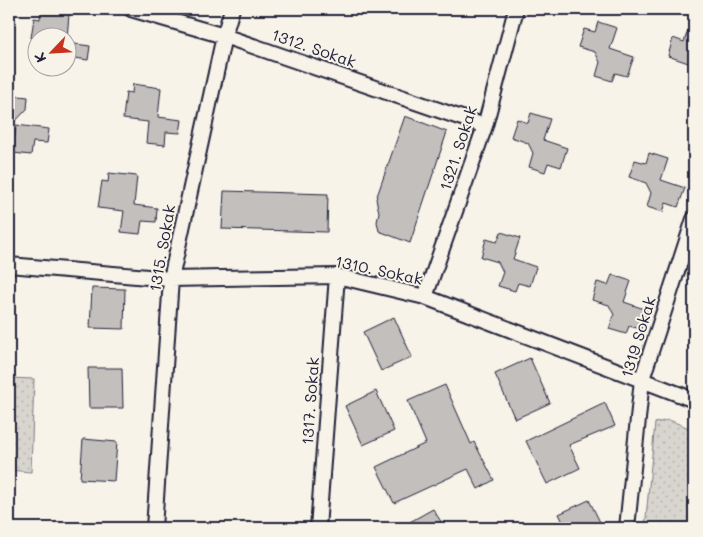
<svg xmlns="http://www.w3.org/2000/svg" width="703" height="537" font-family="Mali,sans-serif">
<defs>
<pattern id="park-dots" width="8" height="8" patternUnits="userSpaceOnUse" patternTransform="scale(1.25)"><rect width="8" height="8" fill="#d8d5cf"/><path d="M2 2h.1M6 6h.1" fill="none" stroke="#b9b7b3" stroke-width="1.8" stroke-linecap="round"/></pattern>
</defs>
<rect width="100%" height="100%" fill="#f7f3e8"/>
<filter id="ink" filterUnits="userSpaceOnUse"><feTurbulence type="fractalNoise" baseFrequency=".02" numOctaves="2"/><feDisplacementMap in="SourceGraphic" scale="10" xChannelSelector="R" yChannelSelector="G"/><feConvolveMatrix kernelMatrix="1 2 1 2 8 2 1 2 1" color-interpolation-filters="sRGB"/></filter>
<g filter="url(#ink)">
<path fill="url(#park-dots)" stroke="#7d7c85" d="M9,378L34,379L31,472L9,470Z
M669,420L694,430V528H645L655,423Z"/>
<path fill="#c2bfbd" stroke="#22223b" d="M41,10L69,14L67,38H31L34,18L40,19Z
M692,18L694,19V65L668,56L673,38L684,42Z
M598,22L617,28L610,49L634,57L627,76L615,73L612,81L596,76L600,62L595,52L578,47L584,29L595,32Z
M68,43L90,46L88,60L68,57Z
M133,84L161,88L158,117L182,120L180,133L166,132L165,145L146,143L148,122L123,119L126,92L132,93Z
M9,95L28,97L27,109L9,128Z
M531,113L550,119L543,140L567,148L561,167L548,163L545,172L529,167L533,153L528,143L511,137L517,119L528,123Z
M405,116L447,132L410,243L379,231L377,222L379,212L376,199Z
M16,125L49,129L47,143L33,142L31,155L13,153Z
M649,153L668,159L661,180L685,188L678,207L666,203L663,212L647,207L651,193L646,183L629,177L635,160L646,163Z
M109,173L137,176L134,205L157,208L156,222L142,221L140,234L121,232L124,211L98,208L102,181L108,182Z
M224,191L328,194L327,232L222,229Z
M501,232L520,238L513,259L536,267L530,286L518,283L515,291L498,286L503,272L498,262L481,257L486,239L497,242Z
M612,275L631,281L624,302L647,310L641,329L629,326L626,334L609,329L614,315L609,305L592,300L597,282L608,285Z
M92,288L125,289L124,329L90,328Z
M394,317L412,357L381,371L363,332Z
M530,358L550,403L515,419L495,374Z
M88,368H122L123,408H89Z
M445,385L471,444L474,442L494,480L478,489L468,469L394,503L376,467L426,443L408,401Z
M376,391L394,431L363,445L345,406Z
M605,403L615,426L569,445L580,468L547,484L526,441Z
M83,439L117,442L114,481L80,479Z
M589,500L603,528H566L559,514Z
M433,509L445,528H399Z"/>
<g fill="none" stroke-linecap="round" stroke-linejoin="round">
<defs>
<path id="street" d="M131,9L224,36L485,126
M9,265L171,279L337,276L425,297L694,400
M425,297L485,126L516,9
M154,528L171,279L224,36L232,9
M318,528L337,276
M627,528L642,379L694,219"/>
</defs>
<use href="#street" stroke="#22223b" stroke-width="18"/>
<use href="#street" stroke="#f7f3e8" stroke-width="14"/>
</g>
</g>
<g text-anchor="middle" stroke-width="4" stroke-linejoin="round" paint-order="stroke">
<g font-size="16" fill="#22223b" stroke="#f7f3e8">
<text transform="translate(314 48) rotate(19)" y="6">1312. Sokak</text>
<text transform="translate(458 148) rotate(-72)" y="6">1321. Sokak</text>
<text transform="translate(162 248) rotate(-80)" y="6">1315. Sokak</text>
<text transform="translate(379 270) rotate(12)" y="6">1310. Sokak</text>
<text transform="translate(638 337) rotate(-73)" y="6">1319 Sokak</text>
<text transform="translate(310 401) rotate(-86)" y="6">1317. Sokak</text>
</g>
</g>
<rect width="703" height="537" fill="none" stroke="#f7f3e8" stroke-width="30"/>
<rect x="15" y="15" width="673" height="507" fill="none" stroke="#22223b" stroke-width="2" filter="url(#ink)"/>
<g transform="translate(52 52) rotate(245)"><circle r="24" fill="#f7f3e8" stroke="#a29fa3"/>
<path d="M0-4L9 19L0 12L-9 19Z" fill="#c8321e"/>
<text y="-8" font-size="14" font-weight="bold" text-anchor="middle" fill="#22223b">K</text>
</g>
</svg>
